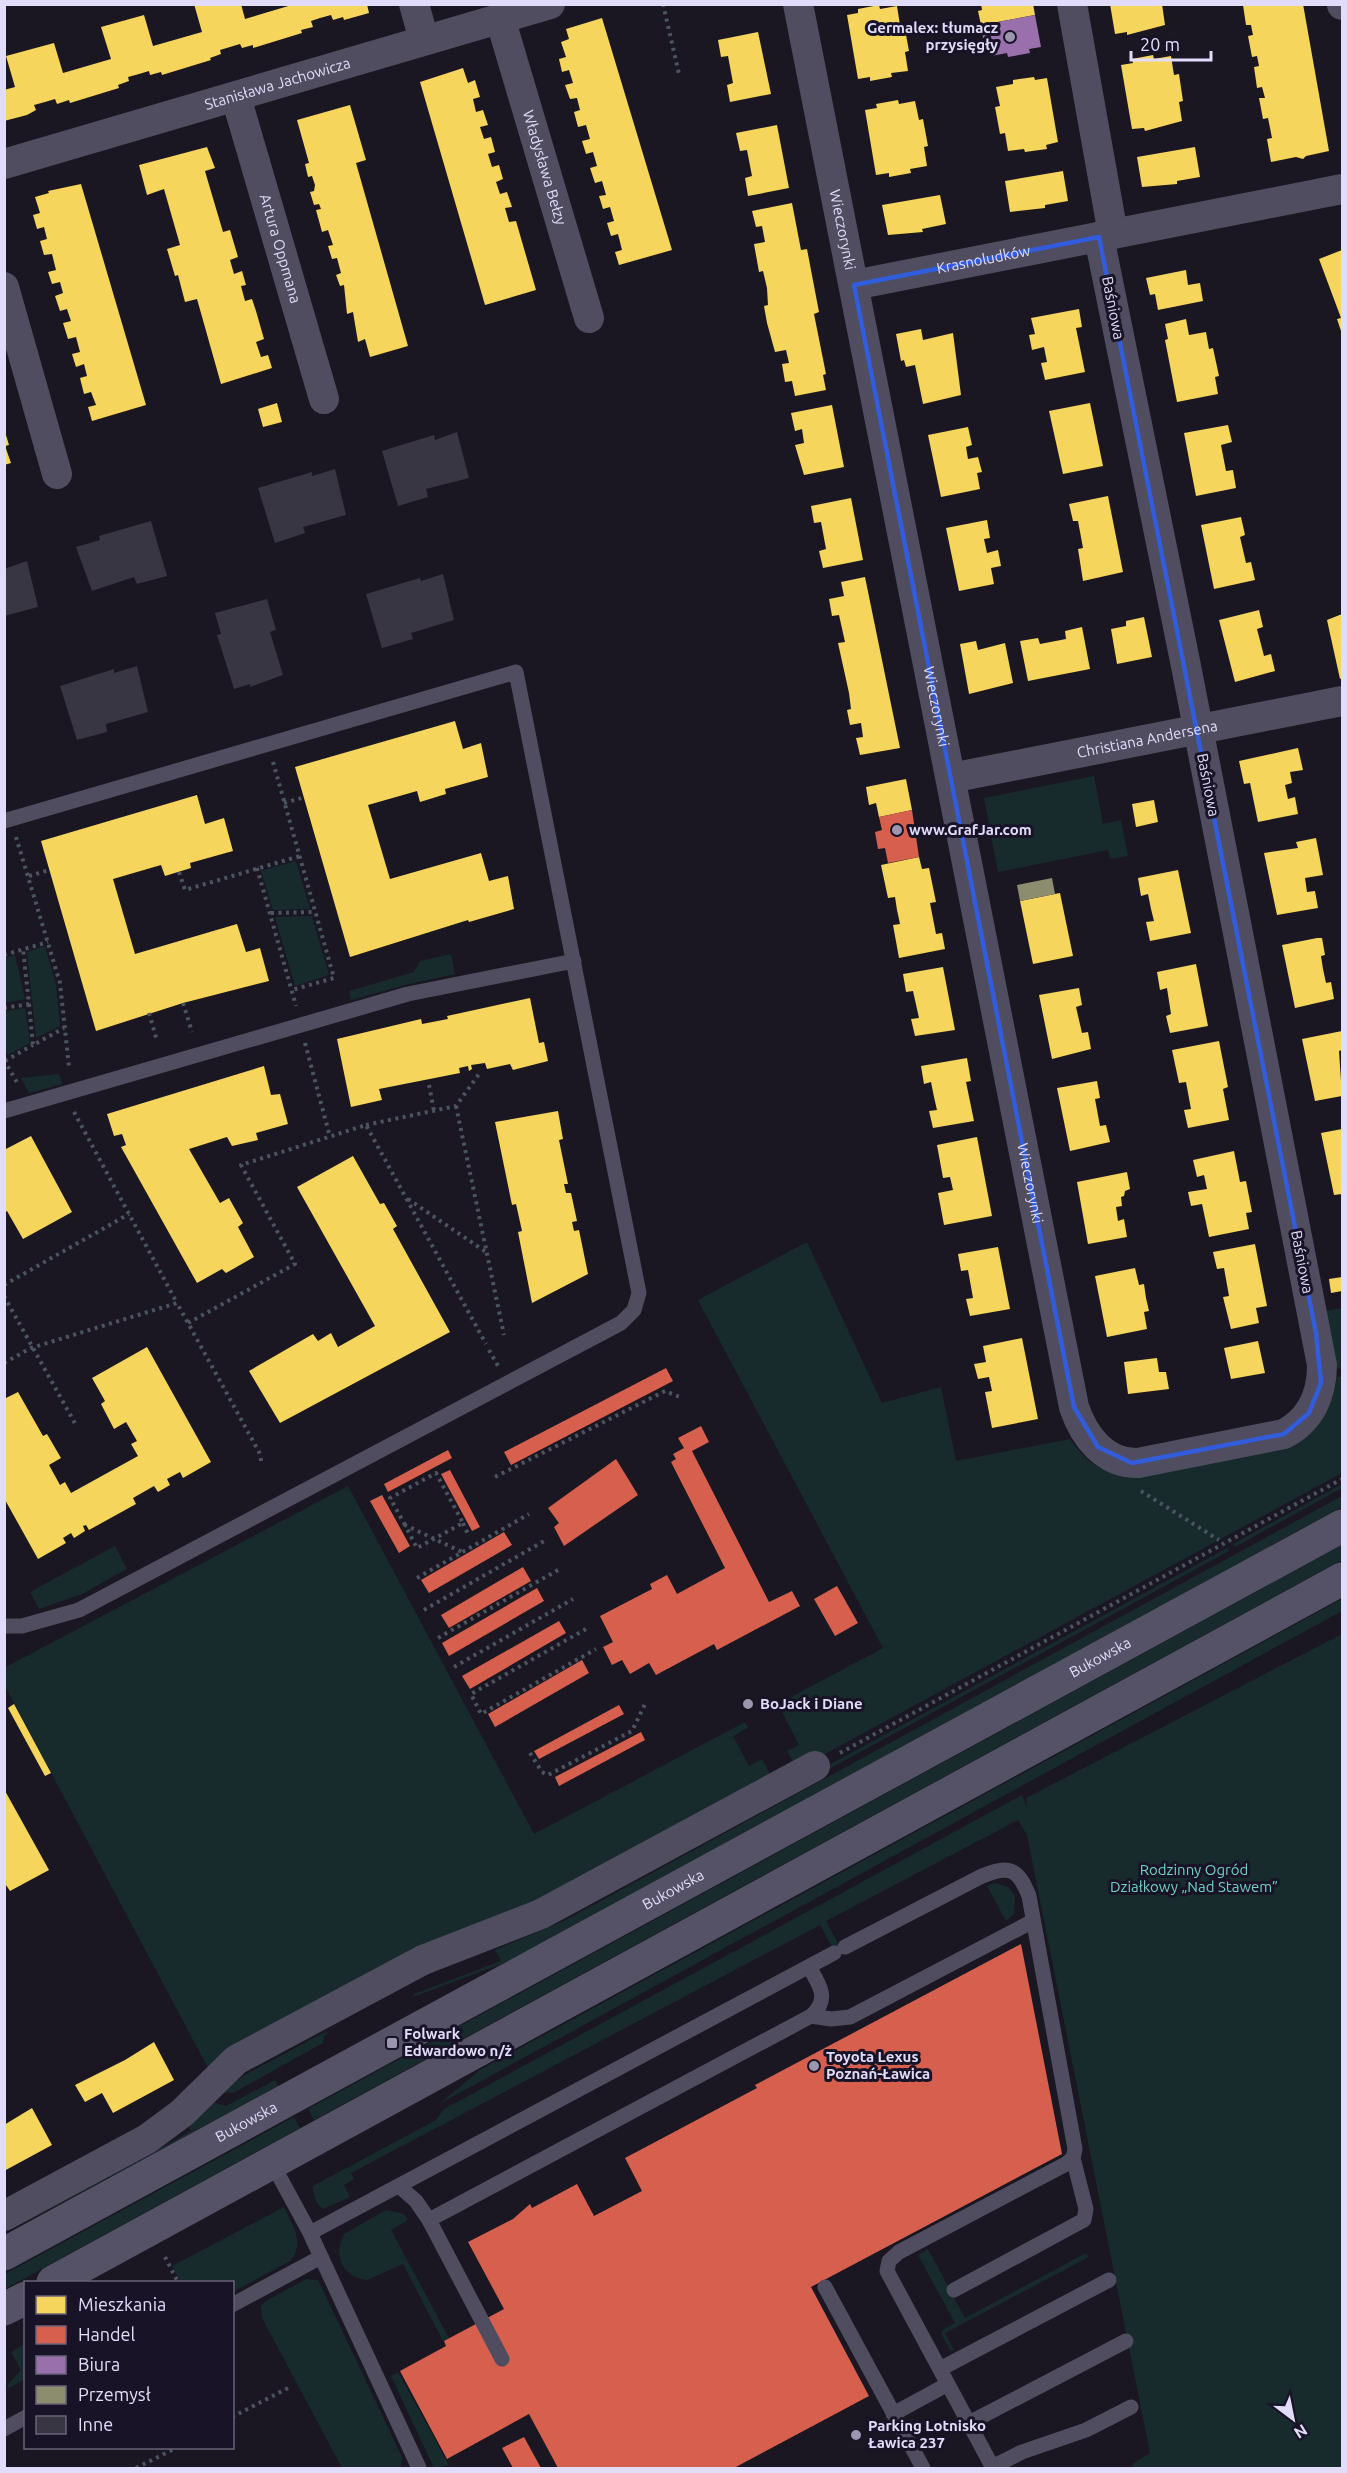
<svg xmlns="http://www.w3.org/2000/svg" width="1347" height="2473" font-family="Ubuntu,sans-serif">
<rect width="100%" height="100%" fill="#1a1722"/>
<path fill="#172b2d" d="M1094,776L1103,824L1121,820L1128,856L1110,859L1108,850L998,872L984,798Z
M296,861L310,909L273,910L261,871Z
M312,916L329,975L295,986L275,917Z
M45,946L56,984L60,1026L36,1038L27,952Z
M451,954L455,974L409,984L351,1000L349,991L414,972L420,961Z
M15,955L25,999L5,1003V958Z
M25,1008L30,1043L8,1055L5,1049V1011Z
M59,1074L62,1084L29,1093L21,1078Z
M807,1242L882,1403L941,1387L956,1461L1070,1439C1084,1459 1098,1471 1123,1475L1309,1435C1325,1417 1334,1401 1337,1377L1342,1376V1473L812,1761L795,1765L787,1751L799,1745L778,1704L883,1648L698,1300Z
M1342,1308V1368L1337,1369L1326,1311Z
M1342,1484V1488L1235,1547L1233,1544Z
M348,1486L534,1834L745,1722L748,1728L733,1736L749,1766L762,1759L772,1777L554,1896L208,2068L5,1686L4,1668Z
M1342,1496V1507L509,1961L413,1997L414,1994L501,1961L495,1950L566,1920Z
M1342,1545V1560L314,2120L308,2109Z
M115,1546L127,1569L82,1594L39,1609L30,1592Z
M1227,1548L1229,1551L820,1774L818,1771Z
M1342,1599V1611L439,2104L480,2070Z
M1342,1634V2468H1134L1132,2464L1150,2453L1027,1835L1018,1820L826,1921L842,1951L836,1954L820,1925L351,2173L354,2179L344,2185L350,2197L323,2209C317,2205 312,2194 313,2186L436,2120L444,2109L1022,1795L1027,1807L1026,1798Z
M995,1883L1008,1887L1015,1896L1014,1914L1006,1921L987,1886Z
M330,2032L324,2036L323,2043L235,2092L226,2093L225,2090L243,2076L323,2033Z
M275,2080L278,2086L5,2234L191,2131L187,2123L208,2101L226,2106Z
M294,2117L300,2128L5,2289V2274Z
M284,2207C292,2225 306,2243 290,2261L233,2292L232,2282H181L172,2266Z
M386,2210L404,2214L408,2220L391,2230L449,2338L443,2341L403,2264L367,2280C342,2277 333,2256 344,2234Z
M928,2249L965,2318L1086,2253L1089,2257L945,2333L954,2350L951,2351L941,2334L943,2330L955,2323L918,2255Z
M306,2279L318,2280L402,2457L401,2468H342L262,2318L261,2306L266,2301Z
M25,2344V2379L9,2388L7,2385L21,2370L11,2352Z
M398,2372L449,2465L434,2468L391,2376Z"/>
<path fill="#f6d55c" d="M194,4H241L245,19L295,4H367L369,13L344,20L343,17L333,20L331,15L320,18L311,21L313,27L301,30L302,33L253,48V45L242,48L240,44L220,50L221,54L210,58L211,60L162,75L161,72L150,75L149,71L139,74L128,77L129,81L118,85L119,88L70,103L69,100L57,104L55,99L45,102L34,105L36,110L27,115L4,121V90L15,87L6,56L54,43L63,73L111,59L101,27L144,15L153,46L202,32Z
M981,4H1033L1035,15L981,25L978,11L982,10Z
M1110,4H1162L1165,25L1127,35V32L1115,34Z
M1303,4L1329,151L1306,156L1303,159L1296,157L1271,162L1267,139L1272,138L1268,118L1263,119L1259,98H1265L1262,87L1257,88L1254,67L1259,66L1257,56L1252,57L1248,36L1253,35L1251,25H1246L1243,5Z
M879,5L880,9L897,6L900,25L904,24L909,51L905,52L908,71L891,73L892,77L870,81V77L858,79L847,15L858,13V9Z
M602,18L672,250L619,265L615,252L622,250L618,234L611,236L607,223L614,221L610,207L603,209L599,196L606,195L602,181L595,183L590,168L597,166L593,152L586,154L582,141L590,139L586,125L578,127L574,112L580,110L577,98L570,99L565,85L573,83L569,70L562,72L559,59L566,57L561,42L569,39L566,29Z
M758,32L771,94L730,102L727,85L733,83L728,56L721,57L718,40Z
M1153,55L1154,59L1171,56L1174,75L1179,74L1183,101L1179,102L1182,121L1145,131L1144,128L1132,129L1121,65L1133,63L1132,59Z
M463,68L468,83L475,80L480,97L473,99L476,112L483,110L488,125L480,127L484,139L491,137L495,152L488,154L492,167L499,165L503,179L496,182L500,194L507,192L512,207L505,208L509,222L516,221L536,290L485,305L420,82Z
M1034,77L1035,80L1047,78L1058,142L1046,145L1047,149L1025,152L1024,149L1008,151L1005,133L1000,134L995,107L1000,106L996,87L1013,84V80Z
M898,100L899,104L915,101L919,120L923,119L928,146L924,147L927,166L910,169L911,173L889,177V173L876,175L865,110L877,108L876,104Z
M350,105L366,160L356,163L408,346L370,357L365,339L358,342L353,312L347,314L344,285L340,286L336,275L341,273L337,258L332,259L328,246L333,245L328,230L322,232L316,210L321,209L319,204L314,205L310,192L314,191L315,185L312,176L308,177L305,164L309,163L297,120Z
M777,125L789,188L748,196L745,178L752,176L747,150L740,151L736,133Z
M207,147L215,168L205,171L207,178L223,232L230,230L238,257L230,260L234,274L242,271L246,285L241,286L245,301L252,299L256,311L264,339L256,342L261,357L268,355L272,368L221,384L197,299L185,302L178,275L175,276L167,249L180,245L164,189L147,195L139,165Z
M1195,147L1200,177L1177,181V184L1142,187L1137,157Z
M1063,171L1068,201L1045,205V208L1010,212L1005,181Z
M81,184L146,405L92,421L88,407L96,405L91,392L84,394L80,378L87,376L84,364L76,367L72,354L80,352L76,337L68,339L63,323L71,321L67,309L60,311L55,296L63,293L60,282L52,284L48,272L56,270L52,254L44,255L40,241L47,239L44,227L37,229L33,215L40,213L35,197L49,193L48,191Z
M940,195L946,224L922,229L923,232L888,235L882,205Z
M792,203L801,250L807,249L819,312L814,314L826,374L823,375L826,390L795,396L792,381L785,382L782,364L789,363L786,350L775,352L767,323L764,306L768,305L767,288L763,271L759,272L754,244L765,242L762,226L756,227L752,211Z
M1342,250V334L1337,319L1341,318L1319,259Z
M1186,270L1188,285L1200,283L1203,301L1158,310L1155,294L1150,295L1146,278Z
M1079,309L1082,327L1076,328L1085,372L1045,380L1041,363L1047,362L1044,347L1032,350L1029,335L1035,334L1031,318Z
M1186,319L1189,335L1206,332L1209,349L1213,348L1219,376L1215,377L1218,394L1177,402L1165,340L1168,339L1165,324Z
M921,329L923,340L953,333L961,395L923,404L915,365L906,367L904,360L901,361L896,334Z
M277,403L282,422L263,427L258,409Z
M1090,403L1103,466L1063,474L1049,411Z
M832,405L844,467L804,475L795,445L804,443L802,429L795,431L791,413Z
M1228,425L1232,442L1221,445L1226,471L1233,470L1236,488L1196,496L1184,433Z
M968,427L972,445L966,447L968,459L978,457L982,472L977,473L980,489L941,497L928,435Z
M5,432L9,445L5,446L11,463L4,465Z
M1108,496L1123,572L1083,581L1078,549L1083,548L1078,521H1073L1069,504Z
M851,498L863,560L823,568L819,551L826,549L821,522L814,523L811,506Z
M1241,517L1245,535L1240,537L1246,563L1251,562L1255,580L1214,589L1201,525Z
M987,520L990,538L984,539L987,553L998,550L1001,566L991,568L994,584L959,591L946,528Z
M865,577L900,748L860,755L856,738L863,737L861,723L850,725L847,710L851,709L849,693L838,643L845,642L839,615L832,616L829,599L844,596L841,582Z
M1259,610L1263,627L1257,629L1264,656L1271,654L1275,671L1235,682L1219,620Z
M1342,614V678L1340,679L1327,620Z
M1144,617L1152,657L1117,664L1111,629L1126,626V621Z
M1082,627L1090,669L1028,681L1020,641L1038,638L1040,644L1066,639L1065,631Z
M976,641L978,650L1005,643L1013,683L969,694L960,644Z
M455,721L463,749L481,743L488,777L445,789L446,794L420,802L417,791L368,805L390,879L481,853L489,881L508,876L514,909L469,922L468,920L350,957L295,767Z
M1298,748L1303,770L1290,772L1292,783L1285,785L1288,799L1295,797L1298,814L1258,822L1250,783L1244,784L1239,761Z
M906,779L912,810L879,817L876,803L869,805L866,787Z
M197,795L205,824L224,818L233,851L190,863L191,868L165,876L161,865L113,879L135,954L237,924L246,952L260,948L269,981L183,1003L96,1031L41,841Z
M1154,800L1158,822L1136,827L1132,804Z
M1316,838L1323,875L1305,878L1307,892L1315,891L1318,908L1277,915L1264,853L1298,848L1296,842Z
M919,857L922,869L929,868L936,902L930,903L936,934L942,933L945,949L899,958L893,925L900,924L897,910L895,897L888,898L881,865Z
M1178,870L1191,933L1150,941L1146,922L1154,921L1151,909L1148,894L1141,896L1138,878Z
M1060,893L1073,956L1033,964L1020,901Z
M1317,938H1322L1325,955L1321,956L1323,969L1326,983L1331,982L1334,999L1295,1008L1282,945Z
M1196,964L1208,1026L1170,1033L1166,1016L1171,1014L1167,988L1160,990L1157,972Z
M943,967L955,1030L915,1036L911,1019L919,1018L913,991L906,992L903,974Z
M1079,988L1082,1005L1076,1007L1082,1033L1088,1032L1091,1049L1052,1059L1039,995Z
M530,998L539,1043L544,1042L548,1061L513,1070L510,1064L487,1069L485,1063L471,1065L472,1069L469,1071L468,1066L459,1068L460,1073L379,1089L382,1100L351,1107L337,1039L421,1019L422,1024L448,1019L447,1016Z
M1342,1031V1050L1339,1051L1342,1096L1315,1101L1302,1039Z
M1219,1041L1228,1087L1223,1089L1229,1120L1188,1128L1184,1110L1191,1109L1186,1082L1179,1083L1172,1050Z
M967,1058L971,1081L966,1082L974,1121L933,1128L929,1111L937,1110L934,1097L931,1082L924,1084L921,1066Z
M264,1066L271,1095L280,1094L288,1124L256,1133L258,1140L232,1146L227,1137L189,1149L220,1203L229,1198L243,1223L238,1227L254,1257L226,1273L222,1269L197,1283L121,1147L126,1145L122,1134L114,1136L107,1114Z
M1097,1081L1100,1098L1095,1099L1100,1126L1106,1125L1110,1142L1070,1151L1057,1088Z
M558,1111L563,1139L559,1140L568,1184H564L566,1193H571L577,1221L572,1222L574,1231L579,1230L588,1274L532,1303L518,1232L522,1231L516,1204L512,1205L495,1122Z
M1342,1129V1194L1334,1195L1321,1133Z
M31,1136L72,1212L23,1239L7,1211L4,1213V1150Z
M977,1137L992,1216L944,1225L938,1193L953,1190L950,1177L943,1178L937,1145Z
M1234,1151L1240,1182L1246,1181L1252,1212L1246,1213L1249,1229L1209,1237L1202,1204L1191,1206L1188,1192L1207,1189L1204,1175L1197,1177L1193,1160Z
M353,1156L380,1204L384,1203L397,1226L393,1229L450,1332L280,1423L249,1371L313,1334L318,1341L331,1333L338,1347L375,1326L297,1187Z
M1127,1172L1130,1189L1125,1191L1124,1196L1121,1197L1122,1206L1116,1207L1118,1221L1124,1219L1127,1237L1088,1244L1077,1182Z
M1255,1244L1267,1306L1256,1308L1259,1323L1231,1329L1223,1297L1229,1296L1224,1268L1217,1269L1213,1252Z
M998,1247L1010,1309L970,1316L966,1299L973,1298L968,1270L961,1271L958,1254Z
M1135,1268L1139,1285L1144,1284L1146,1298L1149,1311L1144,1312L1147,1329L1107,1337L1095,1276Z
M1342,1277V1291L1331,1293L1329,1279Z
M1022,1338L1038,1419L992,1428L985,1392L992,1391L989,1377L978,1379L974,1364L986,1362L983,1346Z
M1258,1341L1265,1373L1231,1379L1224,1348Z
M147,1347L211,1462L183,1478L180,1472L167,1479L170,1485L158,1492L154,1486L133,1498L136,1504L89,1530L86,1525L83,1526L85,1531L74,1538L71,1533L63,1538L66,1543L38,1559L4,1498V1399L18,1392L43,1436L47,1434L61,1458L49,1465L60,1485L65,1482L71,1493L138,1456L131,1444L137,1441L126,1422L114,1429L101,1404L105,1401L92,1378Z
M1157,1358L1159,1372H1166L1169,1389L1128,1394L1124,1362Z
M14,1704L51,1773L45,1776L8,1708Z
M4,1789L49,1870L10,1891L4,1882Z
M154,2042L174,2080L113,2113L102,2093L85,2102L75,2085L125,2060Z
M32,2108L52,2145L4,2171V2125Z"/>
<path fill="#d6604d" d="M912,810L919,857L888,863L885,848L878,849L875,832L882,830L879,817Z
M666,1368L673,1381L511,1465L504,1452Z
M701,1426L709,1442L692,1451L769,1602L792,1591L800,1606L717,1650L714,1644L656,1675L649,1663L630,1674L622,1660L612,1665L603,1647L613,1642L600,1616L652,1589L650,1584L667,1575L677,1594L725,1568L671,1462L676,1459L673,1454L684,1448L678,1438Z
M448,1450L452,1458L388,1492L384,1484Z
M616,1459L638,1495L564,1546L554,1527L559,1523L548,1508Z
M450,1470L480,1527L472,1531L441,1474Z
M382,1495L410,1546L399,1553L370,1501Z
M504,1532L512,1545L429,1593L421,1580Z
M523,1567L531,1581L449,1628L441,1615Z
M837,1586L858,1623L835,1636L814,1599Z
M537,1588L544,1601L449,1656L442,1643Z
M559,1621L566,1633L470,1689L462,1676Z
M582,1660L589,1673L495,1727L488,1714Z
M619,1705L624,1714L539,1759L534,1751Z
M641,1732L645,1740L559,1786L555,1777Z
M1021,1944L1062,2154L811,2287L869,2396L734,2468H558L529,2414L447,2459L400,2371L446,2346L444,2341L504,2309L468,2242L513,2219L530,2204L532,2208L577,2184L594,2216L642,2191L625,2158L757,2088L755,2085Z
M524,2437L541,2468H513L502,2448Z"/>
<path fill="#9970ab" d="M1035,15L1041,47L1029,49L1030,53L1008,57L1007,53L991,56L987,37L983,38L981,25Z"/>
<path fill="#8c8c6e" d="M1052,878L1055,894L1020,901L1017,885Z"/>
<path fill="#393643" d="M457,432L469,478L426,489L428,497L398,506L382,451L434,435L435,440Z
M335,469L346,515L303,527L305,533L275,543L258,488L312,472V476Z
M151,521L167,576L137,584L134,577L92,591L76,547L100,540L99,536Z
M27,561L38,607L4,616V569Z
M443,574L454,620L411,633L413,639L382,648L366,594L420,578L421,581Z
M267,599L276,630L270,632L283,675L250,687V684L234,689L217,635L221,634L215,613Z
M137,666L148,712L106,724L107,732L77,740L60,686L114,669V673Z"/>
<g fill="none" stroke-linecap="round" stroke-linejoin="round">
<path stroke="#4b5461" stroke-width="4" stroke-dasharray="3 4.5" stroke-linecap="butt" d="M663,4L679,74
M273,762L334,978L292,990
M284,803L305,797
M16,837L60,983L69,1067
M257,868L296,1006
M179,872L185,890L300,856
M29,876L49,870
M271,913L316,912
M4,955L48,942
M183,1003L192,1032
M29,1004L33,1045L64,1028
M4,1008L29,1004L23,949
M149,1013L157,1041
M305,1043L330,1137
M4,1060L19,1086
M5,1061L33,1045
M429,1085L434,1111
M456,1106L504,1335
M74,1112L177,1303
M366,1125L456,1106L479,1074
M408,1199L486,1252
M4,1285L129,1214
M4,1296L77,1427
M188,1323L295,1264L241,1165L366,1125L486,1344
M489,1350L498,1366
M4,1363L31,1348L177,1303L259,1452L262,1464
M495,1477L665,1391L682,1398
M1141,1491L1219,1540
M463,1523L468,1534
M405,1525L390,1498L436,1473L463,1523L417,1548L405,1525L462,1552
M417,1578L529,1514
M424,1610L544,1541
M586,1629L471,1694L481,1714L596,1649
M438,1638L558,1570
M454,1667L573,1599
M530,1753L542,1772L548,1775L632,1731L646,1702
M840,1753L1342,1479
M165,2257L178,2282
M232,2417L288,2388
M136,2468L176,2448"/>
<path stroke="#504d61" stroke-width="15" d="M4,821L516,672L639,1293L634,1310L621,1323L79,1610L22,1626H4
M4,1111L408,994L574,961
M845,1947L982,1876C1009,1865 1018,1868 1029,1896L1075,2149L1073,2158L1066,2164L899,2252L889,2261L887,2271L993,2468
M811,2016L831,2019L850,2017L1033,1921
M272,2163L310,2233L419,2468
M399,2186L416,2201L429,2220L502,2359
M429,2220L811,2016C830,2000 820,1985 809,1967
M310,2233L834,1953
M825,2287L923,2468
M954,2290L1084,2220L1086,2209L1073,2158
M232,2305L321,2257
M940,2369L1109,2280
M893,2414L948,2384
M969,2423L1126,2341
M4,2429L26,2417
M992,2467L1022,2452L1086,2430L1131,2407"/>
<g stroke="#504d61" stroke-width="30">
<path d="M414,4L424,40"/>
<path id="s1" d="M798,4L1074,1407C1084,1437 1105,1464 1138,1463L1284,1434C1311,1420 1322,1394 1322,1365L1186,666L1099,237"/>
<path d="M1072,4L1113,234"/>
<path d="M1342,4V5"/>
<path id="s2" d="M500,18L589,318"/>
<path id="s3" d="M236,97L324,399"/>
<path id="s4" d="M4,164L550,4"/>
<path id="s5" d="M854,285L1342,189"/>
<path d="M4,287L57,474"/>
<path id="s6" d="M951,778L1342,701"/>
<path d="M4,2216L147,2139L182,2113L236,2060L423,1960L541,1914L815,1766"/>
</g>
<g stroke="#555267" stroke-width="33">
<path id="s7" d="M4,2254L1342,1526"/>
<path d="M53,2282L1342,1579"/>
<path d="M4,2309L26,2298"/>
</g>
</g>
<path fill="none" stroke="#315cdc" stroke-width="4.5" stroke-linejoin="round" d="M1099,237L1316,1333L1321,1383L1309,1413L1284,1434L1132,1463L1098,1447L1074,1407L854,285Z"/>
<g fill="#9c97af" stroke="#181326" stroke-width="2">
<circle cx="1010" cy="37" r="6"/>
<circle cx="897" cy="830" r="6"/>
<circle cx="748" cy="1704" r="6"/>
<rect x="386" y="2037" width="12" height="12" rx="3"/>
<circle cx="814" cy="2066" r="6"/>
<circle cx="856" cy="2435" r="6"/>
</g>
<g text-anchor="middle" stroke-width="6" stroke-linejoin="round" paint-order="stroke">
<g font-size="15" font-weight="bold" fill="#e2dcfb" stroke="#181326" text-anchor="start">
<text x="998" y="33" text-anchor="end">Germalex: tłumacz<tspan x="998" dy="17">przysięgły</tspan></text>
<text x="909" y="835">www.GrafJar.com</text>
<text x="760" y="1709">BoJack i Diane</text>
<text x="404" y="2039">Folwark<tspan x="404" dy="17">Edwardowo n/ż</tspan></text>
<text x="826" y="2062">Toyota Lexus<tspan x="826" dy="17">Poznań-Ławica</tspan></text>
<text x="868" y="2431">Parking Lotnisko<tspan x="868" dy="17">Ławica 237</tspan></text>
</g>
<g font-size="15" fill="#e2dcfb" stroke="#181326">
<text dy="5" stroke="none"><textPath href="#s4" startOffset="285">Stanisława Jachowicza</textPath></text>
<text dy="5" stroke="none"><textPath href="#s2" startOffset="156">Władysława Bełzy</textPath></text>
<text dy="5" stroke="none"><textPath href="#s1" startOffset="230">Wieczorynki</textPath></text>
<text dy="5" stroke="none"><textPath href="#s3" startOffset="158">Artura Oppmana</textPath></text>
<text dy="5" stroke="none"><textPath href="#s5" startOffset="132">Krasnoludków</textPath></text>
<text transform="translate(1113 308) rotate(79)" y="5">Baśniowa</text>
<text dy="5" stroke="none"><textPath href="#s1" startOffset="716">Wieczorynki</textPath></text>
<text dy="5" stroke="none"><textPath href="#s6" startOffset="200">Christiana Andersena</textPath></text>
<text transform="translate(1208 785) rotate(79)" y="5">Baśniowa</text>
<text dy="5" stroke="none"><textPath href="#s1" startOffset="1202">Wieczorynki</textPath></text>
<text transform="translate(1302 1262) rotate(79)" y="5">Baśniowa</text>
<text dy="5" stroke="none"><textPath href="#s7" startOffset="1248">Bukowska</textPath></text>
<text dy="5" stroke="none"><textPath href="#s7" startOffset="762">Bukowska</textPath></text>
<text dy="5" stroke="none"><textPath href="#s7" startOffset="276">Bukowska</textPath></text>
</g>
<g font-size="15" fill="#70d2c2" stroke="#181326">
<text x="1194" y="1875">Rodzinny Ogród<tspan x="1194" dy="17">Działkowy „Nad Stawem”</tspan></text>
</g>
</g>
<rect width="1347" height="2473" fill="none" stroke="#e2dcfb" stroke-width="12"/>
<rect x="24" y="2281" width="210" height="168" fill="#181326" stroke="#69637b" stroke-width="1.5"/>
<rect x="36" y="2296" width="30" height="18" fill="#f6d55c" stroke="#69637b" stroke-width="1.5"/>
<text x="78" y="2311" font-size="18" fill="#e2dcfb">Mieszkania</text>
<rect x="36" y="2326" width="30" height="18" fill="#d6604d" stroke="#69637b" stroke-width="1.5"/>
<text x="78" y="2341" font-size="18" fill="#e2dcfb">Handel</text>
<rect x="36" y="2356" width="30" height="18" fill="#9970ab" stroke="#69637b" stroke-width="1.5"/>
<text x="78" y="2371" font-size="18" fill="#e2dcfb">Biura</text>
<rect x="36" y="2386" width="30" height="18" fill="#8c8c6e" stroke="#69637b" stroke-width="1.5"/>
<text x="78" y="2401" font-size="18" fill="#e2dcfb">Przemysł</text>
<rect x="36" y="2416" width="30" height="18" fill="#393643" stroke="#69637b" stroke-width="1.5"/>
<text x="78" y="2431" font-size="18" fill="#e2dcfb">Inne</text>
<g transform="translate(1293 2419) rotate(148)" stroke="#181326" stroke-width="4.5" paint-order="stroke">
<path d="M0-4.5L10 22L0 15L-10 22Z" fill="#e2dcfb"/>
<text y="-9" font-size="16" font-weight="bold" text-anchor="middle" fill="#e2dcfb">N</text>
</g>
<path d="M1131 51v9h80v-9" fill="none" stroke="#e2dcfb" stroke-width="3"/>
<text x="1140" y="51" font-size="18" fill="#e2dcfb" stroke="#181326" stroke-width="4.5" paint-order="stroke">20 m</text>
</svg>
